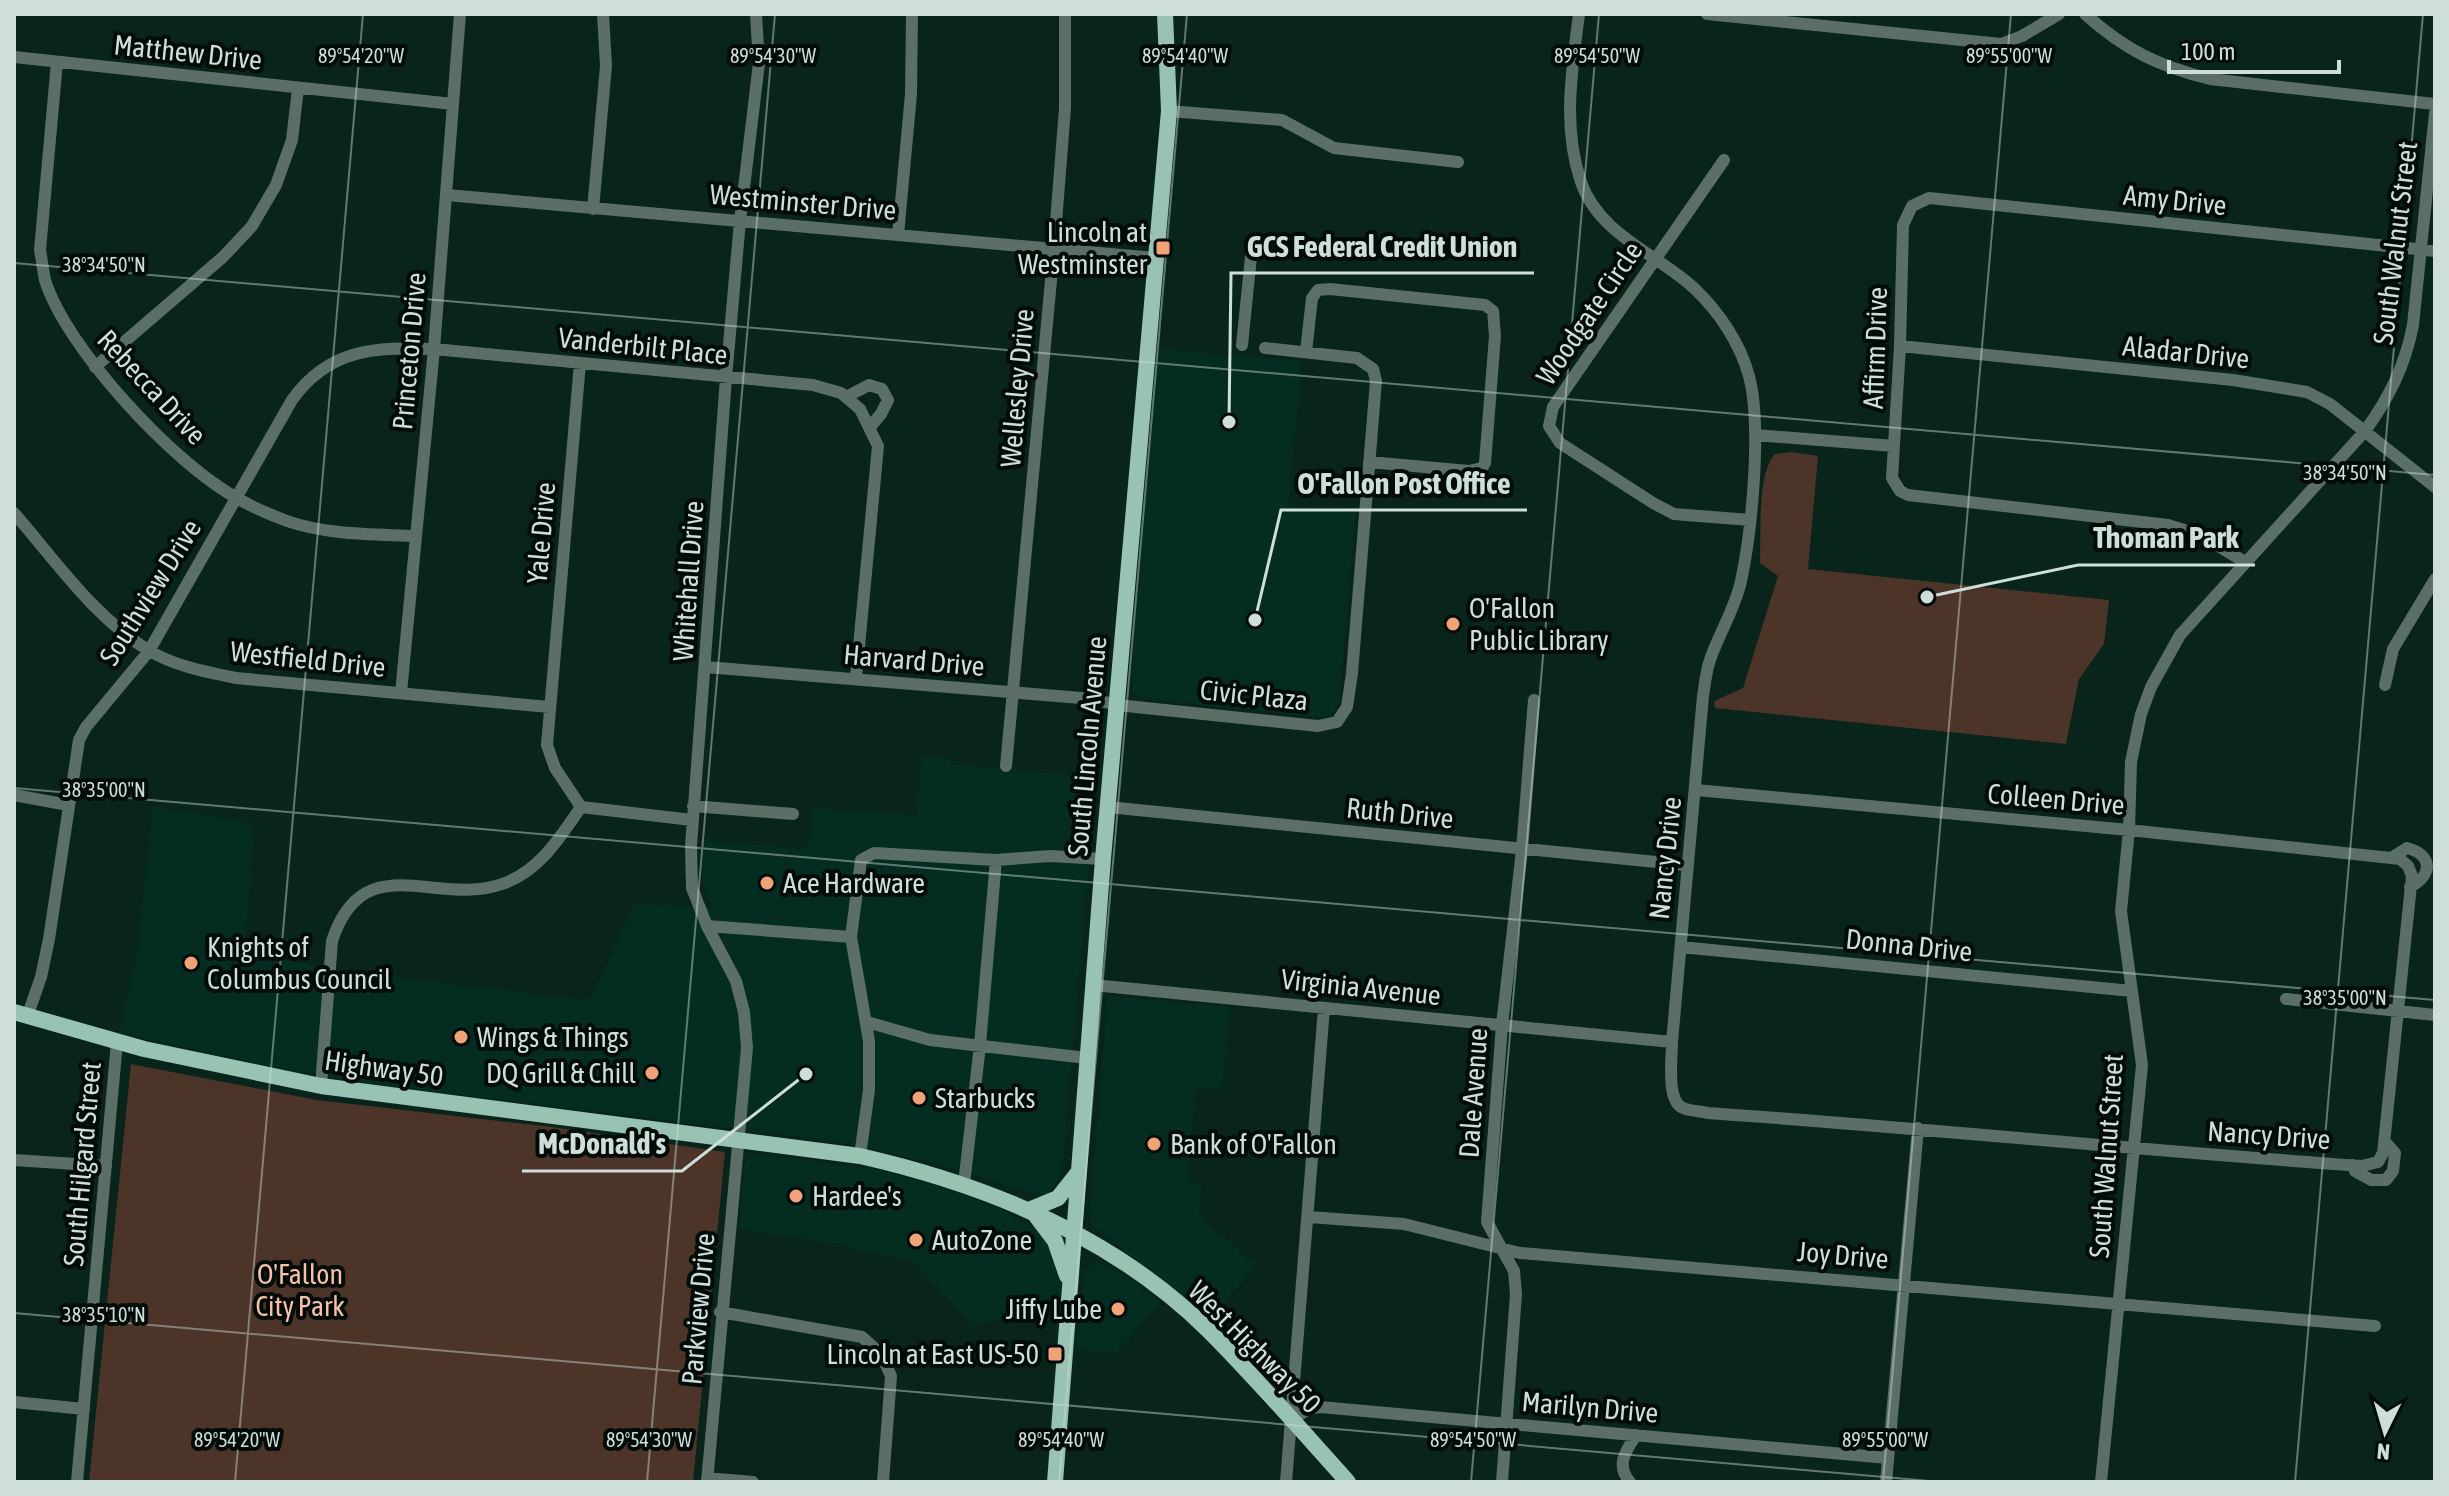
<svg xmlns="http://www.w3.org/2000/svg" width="2449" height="1496" font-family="'Asap Condensed',sans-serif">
<rect width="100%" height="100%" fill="#08241b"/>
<path fill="#052c20" d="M1163,349L1302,361L1288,506L1356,512L1339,704L1332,715L1319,717L1142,699L1132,690L1133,639L1157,356Z
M922,756L950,759V764L1096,777L1064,1153L1061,1178L1047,1194L1029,1193L941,1165L873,1149L813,1138L364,1083L260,1064L120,1033L137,951L153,806L255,824L244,952L339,970L589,1001L635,903L712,907L703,883V840L808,849L812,808L916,815Z
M1111,996L1231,1007L1222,1088L1196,1089L1187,1182L1202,1183L1199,1215L1256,1265L1208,1322L1163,1280L1091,1225L1090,1214L1107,999Z
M756,1154L876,1169L944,1188L1001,1209L1038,1230L1048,1243L1062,1280L1059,1311L1037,1310L973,1325L911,1260L847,1248L846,1245L739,1229L745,1162L749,1156Z
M1095,1262L1121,1273L1161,1302L1115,1354L1076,1350L1085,1271Z"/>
<path fill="#4c3428" d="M1791,452L1818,456L1808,569L2109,600L2104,644L2079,679L2066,744L1715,708L1714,701L1743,688L1778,576L1760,563C1761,536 1757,473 1775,454Z
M131,1064L317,1100L552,1127L725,1152L693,1482H89Z"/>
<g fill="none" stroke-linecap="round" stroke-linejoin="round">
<path stroke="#5b6f67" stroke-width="12" d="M1579,14C1572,70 1562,127 1581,182C1599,235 1658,254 1695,289C1719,312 1740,343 1749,376C1762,425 1752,530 1741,581C1735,609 1719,633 1710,660C1706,671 1705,684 1703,696L1672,1042C1672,1059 1666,1101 1683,1108C1690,1111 1700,1111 1708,1113C1926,1128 2143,1151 2362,1166L2378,1162L2383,1153L2412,876L2408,866L2400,859L2129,830L1696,790
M1707,14L2001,44L2022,36L2059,14
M2085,14C2125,50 2158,66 2210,79L2435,104
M14,57L453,104
M57,62L40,250C42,260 43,271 45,280C66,348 174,464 237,498C252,507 271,515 287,521C327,535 373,534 415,536
M1169,111L1282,120L1334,148L1458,162
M1724,160L1553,407L1549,426L1560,443L1653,503L1674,514L1750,520
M447,195L1155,258
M593,209L606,66L603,14
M898,235L911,94L912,14
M1242,345L1252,247
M1900,346L2233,380L2307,392L2330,404L2435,487
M1306,352L1312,298L1318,290L1330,289L1485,305L1493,311L1495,336L1485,463L1482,468L1469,471L1369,462
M580,363L547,745L555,768L581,807
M95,367L223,257L252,226L276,185L292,140L298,88
M846,397L869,385L882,389L888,400L881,414L870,427
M1755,435L1894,446
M14,513C55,560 94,617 148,650C174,666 206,672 236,678L549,707
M2245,562L2200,535L2168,525L1908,495L1900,491L1892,478L1900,346L1903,225L1912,206L1929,198L2435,251
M706,667L1093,699L1117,705L1318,726L1337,722L1347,707L1352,673L1376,381L1373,369L1357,358L1265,348
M2385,685L2393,649L2435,579
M401,693L434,349L460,14
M1006,766L1054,248L1065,108V14
M14,795L68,805
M693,806L793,814
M581,807L692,820
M1108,807L1686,865
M2391,858L2407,848C2433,855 2433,875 2410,887
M707,926L851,937
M1681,947L2132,991
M1093,985L1672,1042
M2286,999L2435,1015
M27,1017L41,977L49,939L79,740L86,727L149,651L292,400C329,348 376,347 434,349L813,385L841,393L860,409L878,446L856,678
M867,1022L930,1040L1087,1058
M321,1086L332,941C364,844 438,909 505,883C541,869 560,837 581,807
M860,1156L869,1090V1041L851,937L861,860L874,853L996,860L1050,856L1103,859
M14,1160L106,1166
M2353,1165L2355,1171L2371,1180H2386L2393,1171L2395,1153L2386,1143
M964,1184L980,1045L996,860
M1309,1217L1404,1224L1520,1253L2375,1326
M720,1312L862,1337L881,1354L891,1376L883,1482
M14,1402L84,1409
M1292,1420L1308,1409L1320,1407L1888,1458
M707,1478L753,1482
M77,1482L117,1042
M707,1482L747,1048L744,1012L736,981L707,926L692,888L691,846L726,378L740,221L759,63L756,14
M1286,1482L1324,1008
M1502,1482L1516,1294L1514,1271L1487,1222L1502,1025L1522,850L1534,700
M1630,1482C1615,1465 1626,1451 1636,1435
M1886,1482L1918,1128
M2101,1482L2142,1065L2121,911L2129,830L2131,762L2141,714L2151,687L2180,635L2365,431C2389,398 2405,366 2413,325L2435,113"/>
<path stroke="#98c2b1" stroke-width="16" d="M14,1012L144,1049L321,1086L860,1156C988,1185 1113,1236 1208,1330C1257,1379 1302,1431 1348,1482
M1029,1210L1058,1198L1077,1174
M1036,1216L1055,1241L1067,1276
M1055,1482L1103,859L1169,111L1165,14"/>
</g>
<path fill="none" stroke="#ceded8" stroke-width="2" stroke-opacity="0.45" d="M14,263L2435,475M14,788L2435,1000M14,1313L1941,1482M235,1482L363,14M647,1482L775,14M1059,1482L1187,14M1471,1482L1599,14M1883,1482L2011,14M2295,1482L2423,14"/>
<g fill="#f0a279" stroke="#020b07" stroke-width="3">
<rect x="1155" y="240" width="16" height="16" rx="4"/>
<circle cx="1453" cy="624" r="8"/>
<circle cx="767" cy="883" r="8"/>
<circle cx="191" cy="963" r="8"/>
<circle cx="461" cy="1037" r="8"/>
<circle cx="652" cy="1073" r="8"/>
<circle cx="919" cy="1098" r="8"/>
<circle cx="1154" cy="1144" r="8"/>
<circle cx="796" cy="1196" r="8"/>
<circle cx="916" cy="1240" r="8"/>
<circle cx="1118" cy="1309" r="8"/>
<rect x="1047" y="1346" width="16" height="16" rx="4"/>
</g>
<g text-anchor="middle" stroke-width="8" stroke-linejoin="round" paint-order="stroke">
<g font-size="28" fill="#ceded8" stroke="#020b07">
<text transform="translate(188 52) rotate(6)" y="10">Matthew Drive</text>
<text transform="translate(2175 200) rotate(6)" y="10">Amy Drive</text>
<text transform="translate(803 202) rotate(5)" y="10">Westminster Drive</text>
<text transform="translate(2395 243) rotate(-83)" y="10">South Walnut Street</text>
<text transform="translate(1589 313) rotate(-56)" y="10">Woodgate Circle</text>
<text transform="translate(643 346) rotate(6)" y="10">Vanderbilt Place</text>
<text transform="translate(1875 348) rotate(-88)" y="10">Affirm Drive</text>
<text transform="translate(409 351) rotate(-85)" y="10">Princeton Drive</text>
<text transform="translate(2186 352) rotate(6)" y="10">Aladar Drive</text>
<text transform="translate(152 387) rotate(47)" y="10">Rebecca Drive</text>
<text transform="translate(1017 388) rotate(-85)" y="10">Wellesley Drive</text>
<text transform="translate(541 533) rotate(-85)" y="10">Yale Drive</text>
<text transform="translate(688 581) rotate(-86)" y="10">Whitehall Drive</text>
<text transform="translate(150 592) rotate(-58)" y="10">Southview Drive</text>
<text transform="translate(308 659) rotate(6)" y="10">Westfield Drive</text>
<text transform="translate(914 660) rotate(5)" y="10">Harvard Drive</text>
<text transform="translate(1254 695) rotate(6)" y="10">Civic Plaza</text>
<text transform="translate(1087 746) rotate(-85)" y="10">South Lincoln Avenue</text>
<text transform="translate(2056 799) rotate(5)" y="10">Colleen Drive</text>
<text transform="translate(1400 813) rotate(6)" y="10">Ruth Drive</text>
<text transform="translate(1665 858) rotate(-84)" y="10">Nancy Drive</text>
<text transform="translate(1909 945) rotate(6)" y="10">Donna Drive</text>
<text transform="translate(1361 987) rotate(6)" y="10">Virginia Avenue</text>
<text transform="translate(384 1068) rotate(8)" y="10">Highway 50</text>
<text transform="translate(1473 1093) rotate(-86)" y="10">Dale Avenue</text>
<text transform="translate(2269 1135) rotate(4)" y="10">Nancy Drive</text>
<text transform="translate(2106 1156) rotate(-86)" y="10">South Walnut Street</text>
<text transform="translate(82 1164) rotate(-85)" y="10">South Hilgard Street</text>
<text transform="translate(1843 1255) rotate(5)" y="10">Joy Drive</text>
<text transform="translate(698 1309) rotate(-85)" y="10">Parkview Drive</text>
<text transform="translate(1255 1347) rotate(45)" y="10">West Highway 50</text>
<text transform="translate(1590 1407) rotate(5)" y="10">Marilyn Drive</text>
</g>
<g font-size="28" fill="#ceded8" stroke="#020b07" text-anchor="start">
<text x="1147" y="242" text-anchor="end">Lincoln at<tspan x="1147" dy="32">Westminster</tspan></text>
<text x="1469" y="618">O'Fallon<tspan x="1469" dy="32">Public Library</tspan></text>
<text x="783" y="893">Ace Hardware</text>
<text x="207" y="957">Knights of<tspan x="207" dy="32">Columbus Council</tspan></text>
<text x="477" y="1047">Wings &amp; Things</text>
<text x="636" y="1083" text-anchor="end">DQ Grill &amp; Chill</text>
<text x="935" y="1108">Starbucks</text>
<text x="1170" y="1154">Bank of O'Fallon</text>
<text x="812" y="1206">Hardee's</text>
<text x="932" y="1250">AutoZone</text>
<text x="1102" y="1319" text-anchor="end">Jiffy Lube</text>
<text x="1039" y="1364" text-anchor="end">Lincoln at East US-50</text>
</g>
<g font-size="28" fill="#f6c1a6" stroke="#020b07">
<text x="300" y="1284">O'Fallon<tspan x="300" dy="32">City Park</tspan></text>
</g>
</g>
<g font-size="20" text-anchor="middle" fill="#ceded8" stroke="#020b07" stroke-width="8" stroke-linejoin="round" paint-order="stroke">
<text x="361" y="63">89°54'20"W</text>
<text x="773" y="63">89°54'30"W</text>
<text x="1185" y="63">89°54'40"W</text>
<text x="1597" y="63">89°54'50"W</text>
<text x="2009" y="63">89°55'00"W</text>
<text x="104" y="272">38°34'50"N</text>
<text x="2345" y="480">38°34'50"N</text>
<text x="104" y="797">38°35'00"N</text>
<text x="2345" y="1005">38°35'00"N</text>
<text x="104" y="1322">38°35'10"N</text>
<text x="237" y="1447">89°54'20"W</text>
<text x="649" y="1447">89°54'30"W</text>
<text x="1061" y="1447">89°54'40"W</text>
<text x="1473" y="1447">89°54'50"W</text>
<text x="1885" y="1447">89°55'00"W</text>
</g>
<path fill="none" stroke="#ceded8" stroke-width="3" d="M1229 422L1231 273H1534M1255 620L1281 510H1527M1927 597L2078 565H2255M806 1074L682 1171H522"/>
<g fill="#ceded8" stroke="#020b07" stroke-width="3">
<circle cx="1229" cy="422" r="8"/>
<circle cx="1255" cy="620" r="8"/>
<circle cx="1927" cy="597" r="8"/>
<circle cx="806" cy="1074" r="8"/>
</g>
<g font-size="30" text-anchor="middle" font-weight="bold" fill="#ceded8" stroke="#020b07" stroke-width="8" stroke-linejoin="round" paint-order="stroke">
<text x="1382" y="257">GCS Federal Credit Union</text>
<text x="1404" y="494">O'Fallon Post Office</text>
<text x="2166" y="548">Thoman Park</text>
<text x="602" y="1154">McDonald's</text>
</g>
<rect width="2449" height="1496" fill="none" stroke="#ceded8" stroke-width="32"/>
<g transform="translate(2385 1432) rotate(185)" stroke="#020b07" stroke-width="6" paint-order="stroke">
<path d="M0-6L14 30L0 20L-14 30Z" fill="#ceded8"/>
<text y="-12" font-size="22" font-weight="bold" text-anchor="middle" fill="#ceded8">N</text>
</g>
<path d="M2169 60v12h170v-12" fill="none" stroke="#ceded8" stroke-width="4"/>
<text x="2181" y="60" font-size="24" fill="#ceded8" stroke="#020b07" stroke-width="6" paint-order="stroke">100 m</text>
</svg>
